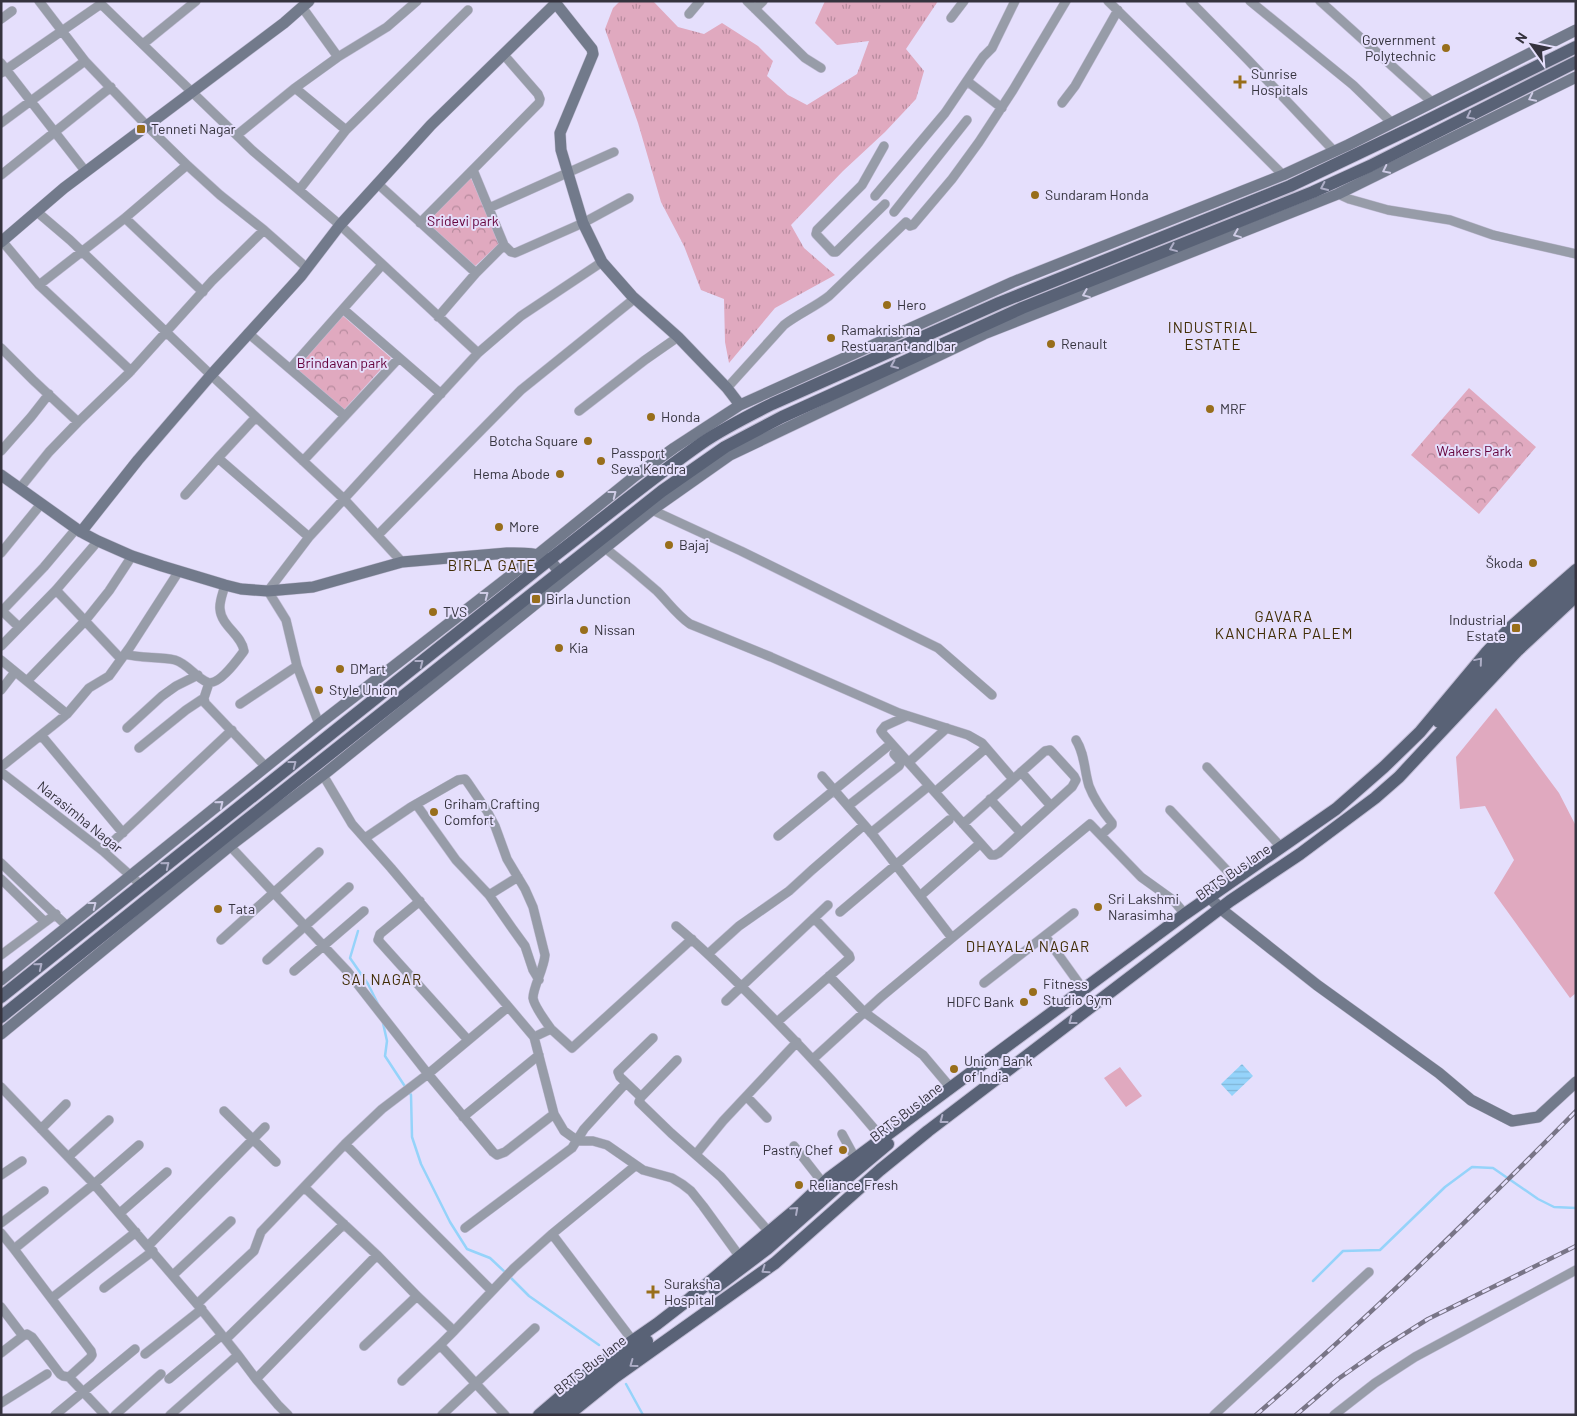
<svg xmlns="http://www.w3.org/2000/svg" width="1577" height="1416" font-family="Barlow,sans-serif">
<defs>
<pattern id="grass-tufts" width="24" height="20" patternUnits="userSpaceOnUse" patternTransform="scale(1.25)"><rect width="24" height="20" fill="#e0a9bf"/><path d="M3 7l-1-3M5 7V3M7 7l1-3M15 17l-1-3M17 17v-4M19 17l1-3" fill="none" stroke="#b68a9d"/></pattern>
<pattern id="forest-crowns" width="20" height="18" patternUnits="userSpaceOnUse" patternTransform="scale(1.25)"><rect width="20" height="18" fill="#e0a9bf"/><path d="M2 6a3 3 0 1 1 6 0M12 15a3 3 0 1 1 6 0" fill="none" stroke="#b68a9d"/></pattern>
<pattern id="water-rules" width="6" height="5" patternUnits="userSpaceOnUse" patternTransform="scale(1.25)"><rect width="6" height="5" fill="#95d3fa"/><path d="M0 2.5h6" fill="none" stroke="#81b6d7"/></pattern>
</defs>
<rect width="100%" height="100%" fill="#e5dffc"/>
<path fill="url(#grass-tufts)" d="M620,1H653L678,27L704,34L722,23L758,46L773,61L767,76L788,95L807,105L857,74L869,41L837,45L815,23L825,1H938L906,49L924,71L916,99L885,132L843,171L791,225L804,248L835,275L775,308L729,363L725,342L724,299L701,290L684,246L661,202L638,123L605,29L613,8Z"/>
<path fill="url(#forest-crowns)" d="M470,176L500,243L474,267L425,223Z
M342,315L391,358L342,412L294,369Z
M1469,388L1536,447L1479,514L1411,455Z"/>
<path fill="#e0a9bf" d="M1496,708L1559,793L1576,826V993L1570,998L1494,893L1514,860L1485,806L1460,809L1456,757Z
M1120,1067L1142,1096L1126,1107L1104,1078Z"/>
<path fill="url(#water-rules)" d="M1242,1064L1253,1076L1232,1096L1221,1084Z"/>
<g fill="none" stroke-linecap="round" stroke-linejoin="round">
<path stroke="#95d3fa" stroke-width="2.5" d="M358,931L350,958L368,984L380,1008
M383,1023L387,1041L385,1056L406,1088
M409,1092L411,1095L412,1137L421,1164L450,1222L467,1249L490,1258L506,1273
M510,1277L529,1296L599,1345
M1313,1281L1343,1251L1380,1250L1445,1187L1472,1167L1493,1168L1538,1199L1554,1207L1576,1208
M626,1384L643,1415"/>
<defs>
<path id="street" d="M39,1L85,61L147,126L187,165L220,195L264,230
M747,1L805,58L821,68
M1108,1L1166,58L1283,175
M1190,1L1248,60L1334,151
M1250,1L1353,85L1392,123
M1320,1L1433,103
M302,7L338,57
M755,9L763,1
M689,14L700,1
M951,18L964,1
M1,19L12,11
M143,44L196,1
M1,63L86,172
M1,73L101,4L253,151L340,225L478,353
M967,81L1002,108
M295,88L346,130
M1062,103L1075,86L1118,10
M1,123L85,61
M237,135L295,88L338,57L387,27L417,1
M884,146L862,185L817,230L816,234L833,252H836L885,204
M1,175L111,87
M378,184L476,273
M299,190L346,130L468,10
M1338,194L1349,199L1388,210L1450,220L1493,235L1576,254
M875,196L945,113L983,57L992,48L1015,1
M489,208L614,152
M36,211L70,240L211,375L344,499L402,562
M894,212L967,120
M125,218L203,292
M420,223L539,103L540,99L538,94L504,55
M2,241L39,285L131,371
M504,245L511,252L515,253L583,223L629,198
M39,285L125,218L187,165
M343,309L382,265
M438,317L476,273L504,245L473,170
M248,333L345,416
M1,348L33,380L78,422L129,373L212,281L264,230L307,268
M290,369L343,309L441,394
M727,388L784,325C798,314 815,307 829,296L906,222L910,226L913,225L952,179L979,142L1013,90L1066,1
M579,411L645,360L678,337
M256,417L218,458L309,537
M1,451L31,417L49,394
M303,461L399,358
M20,488L49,452L78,422
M185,495L218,458
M652,510L741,551L938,648L992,695
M378,535L521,390L634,299
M605,548C623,562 640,576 657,591C668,602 677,615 690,624L771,657L899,713L968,735L982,743L1013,779
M1,553L41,504
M56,590L121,659
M1,610L19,627
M2,611L44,567L76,529
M1,646L56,590L98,541
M125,654C141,659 159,656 175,660C188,664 195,677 207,682C218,687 238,659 244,651C242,635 221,626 220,609C219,602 223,593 225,585
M1,660L67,714
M27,681L85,621L109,591L132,556
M209,683L204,698L205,703L266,767
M1,690L15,672
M240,704L297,666
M907,716L885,726L881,731L883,734L991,855H995L999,853L1072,787L1076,780L1074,776L1053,753L1050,750L1045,751L963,824
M319,724L297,666L286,620L268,591L309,537L478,353L521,316L602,262
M127,728L162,696L176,686L198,675
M41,735L123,833
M1076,740C1085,754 1084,770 1089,786C1094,799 1103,812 1112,823V825L1101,835
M139,748L186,710L204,698
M909,762L947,728
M1,767L56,723L67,714L89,688L109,676L130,647L179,571
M1207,767L1282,848
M1,772L103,851L141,885
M1021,772L1051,806
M323,775L352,824L391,868L534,1037L554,1114L564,1131L578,1141H593L607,1145L643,1170L672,1178L682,1184L691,1191L703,1206L740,1257
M822,776L873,835L952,938L1090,824L1141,877L1173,900L1185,914
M935,792L986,748
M990,799L1021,833
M416,804L456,860L489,895L512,928L525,946L533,970L539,980
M848,806L899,766L900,764V761L894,754
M1170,810L1235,879
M871,833L925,789
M778,836L887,747
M365,838L411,807L458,780L465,779L468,783L487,811L495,826L507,859L525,889L533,907L545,955C544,969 533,987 533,998C534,1006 546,1022 551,1029
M103,851L232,730
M1,863L67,926
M1,879L45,922
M489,895L518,877
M920,896L976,847
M420,901L380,934L378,940L468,1040
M840,912L949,820
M676,926C704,949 730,975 756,1001C801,1046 842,1090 882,1138
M1045,936L1083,989
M221,940L319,852
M708,954L739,926L789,891L812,870L864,825
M1,955L56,914
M267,960L349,887
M294,971L364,911
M829,976L864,1012L923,1055L950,1087
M984,983L1074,913
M726,1001L828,905
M508,1007L428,1074L493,1152L497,1155L505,1152L554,1114
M777,1022L850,958L849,955L814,918
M534,1037L551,1029L572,1048L692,939
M813,1059L881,997L952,938
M677,1060L641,1097L639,1102L671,1133L721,1177L769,1232
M1,1087L94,1184L139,1145
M641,1097L620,1077L618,1072L653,1038
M747,1097L767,1118
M224,1111L276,1162
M463,1117L539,1055
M41,1129L66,1104
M842,1134L855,1158
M345,1144L492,1291
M794,1146L823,1183
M696,1154L723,1121L797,1042
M68,1157L109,1120
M1,1175L22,1161
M120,1213L167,1172
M1,1223L44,1191
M465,1228L572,1148L584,1129L626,1083
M1,1233L14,1249
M552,1234L633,1341
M148,1246L265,1127
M377,1255L417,1296L454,1331L440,1345L505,1415
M173,1275L231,1221
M104,1288L153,1251
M52,1298L136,1232
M197,1304L254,1251L261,1232L304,1187
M1,1307L23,1336L27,1334L32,1337L60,1374L63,1376L69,1377L105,1415
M454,1331L514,1268L552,1234L635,1166
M226,1339L344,1224
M364,1346L417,1296
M1,1353L23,1336
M145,1354L202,1309
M69,1377L90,1358L92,1355L91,1351L14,1249L94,1184L197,1304L238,1355
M169,1379L222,1335
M256,1379L278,1405L288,1415
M402,1381L440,1345
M1,1403L47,1374
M55,1415L135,1349
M115,1415L161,1374
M170,1415L238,1355L256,1379L377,1255L304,1187L345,1144L382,1109L428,1074L348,972L230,846
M442,1415L535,1328
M1214,1415L1369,1272
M1334,1415L1375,1383L1415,1357L1576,1270"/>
<path id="secondary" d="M554,1L592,49L593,54L560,133L561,150L583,223L602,262L632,296L678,337L727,388L740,405
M1,242L64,188L284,23L309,1
M1,475L81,532L98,541L132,556L162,566L225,585L241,589L268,591L313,587L402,562L507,553C520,553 538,552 549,560C555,565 560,573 564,579
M81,532L138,460L211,375L301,276L340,225L431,125L556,3
M1209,897L1221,909L1317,985L1439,1073L1471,1100L1512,1121L1538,1117L1576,1082
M1,980L319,724L537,555L635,476L674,448L740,405L1013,282L1283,175L1348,145L1576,30
M1,1034L230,846L327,772L652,510L730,455L984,334L1338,194L1576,77"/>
<path id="primary" d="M1439,722L1471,685L1521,634L1576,585
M1,997L549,560C600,521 649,480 702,443C724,428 748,416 772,404L999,303L1290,186L1420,124L1576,47
M1,1017L239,826L662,491L725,447L782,417L1022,308L1313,192L1370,166L1576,62
M714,1289L767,1249L845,1180L888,1144
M539,1415L595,1367L657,1324L688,1300L795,1210L829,1178L1185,914L1336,809L1384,767L1420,732L1486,653L1511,627L1576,570
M552,1415L573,1396L647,1341
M568,1415L615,1377L775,1263L880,1170L928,1131L1230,901L1300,854L1375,798L1399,777L1425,749L1518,650L1576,596"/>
</defs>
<use href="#street" stroke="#c2bdd6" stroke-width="10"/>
<use href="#secondary" stroke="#c2bdd6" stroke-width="12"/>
<use href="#primary" stroke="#c2bdd6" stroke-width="14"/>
<use href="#street" stroke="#979ca8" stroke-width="9"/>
<use href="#secondary" stroke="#727a8b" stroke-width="11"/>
<use href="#primary" stroke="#596276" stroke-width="12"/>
<defs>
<path id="rail" d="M1256,1415C1367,1319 1473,1216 1576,1111
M1296,1415L1338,1379L1382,1348L1428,1319L1576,1246"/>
</defs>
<use href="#rail" stroke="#797587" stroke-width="4.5"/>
<use href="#rail" stroke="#e5dffc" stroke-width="2.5" stroke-dasharray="8" stroke-linecap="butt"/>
</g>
<defs><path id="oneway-chevron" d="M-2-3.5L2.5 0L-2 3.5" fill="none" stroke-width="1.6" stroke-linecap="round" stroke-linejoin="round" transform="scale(1.25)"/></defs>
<g stroke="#cecbe5">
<use href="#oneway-chevron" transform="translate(1532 98) rotate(154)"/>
<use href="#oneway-chevron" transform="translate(1386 170) rotate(154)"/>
<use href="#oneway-chevron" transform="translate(1237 234) rotate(158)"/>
<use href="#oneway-chevron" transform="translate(1086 294) rotate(158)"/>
<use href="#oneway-chevron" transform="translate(613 494) rotate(-38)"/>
<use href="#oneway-chevron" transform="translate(485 595) rotate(-38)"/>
<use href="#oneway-chevron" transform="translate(220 804) rotate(-39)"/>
<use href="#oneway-chevron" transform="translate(93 905) rotate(-38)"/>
</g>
<g stroke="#adadc6">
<use href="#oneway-chevron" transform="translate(1470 116) rotate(153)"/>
<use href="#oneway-chevron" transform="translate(1324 187) rotate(155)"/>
<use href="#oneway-chevron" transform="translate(1173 248) rotate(158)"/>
<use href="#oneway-chevron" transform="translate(894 365) rotate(156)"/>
<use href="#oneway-chevron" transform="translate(1479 661) rotate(-50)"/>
<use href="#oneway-chevron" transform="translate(420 663) rotate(-38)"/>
<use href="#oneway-chevron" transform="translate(293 764) rotate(-38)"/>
<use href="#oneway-chevron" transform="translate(166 865) rotate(-39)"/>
<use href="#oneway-chevron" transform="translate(39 966) rotate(-39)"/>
<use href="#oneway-chevron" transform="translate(1072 1021) rotate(143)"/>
<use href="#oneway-chevron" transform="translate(943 1120) rotate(143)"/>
<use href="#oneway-chevron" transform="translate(795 1210) rotate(-42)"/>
<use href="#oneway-chevron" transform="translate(765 1270) rotate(145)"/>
<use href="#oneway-chevron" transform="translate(633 1364) rotate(144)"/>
</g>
<g fill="#986e1b" stroke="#e5dffc" stroke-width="2">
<circle cx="1446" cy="48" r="5"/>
<path d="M1237.5 74.5h5v5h5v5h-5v5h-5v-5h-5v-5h5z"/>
<rect x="136" y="124" width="10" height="10" rx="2.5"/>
<circle cx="1035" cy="195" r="5"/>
<circle cx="887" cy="305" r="5"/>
<circle cx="831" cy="338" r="5"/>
<circle cx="1051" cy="344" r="5"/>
<circle cx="1210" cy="409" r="5"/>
<circle cx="651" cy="417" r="5"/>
<circle cx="588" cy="441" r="5"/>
<circle cx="601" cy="461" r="5"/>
<circle cx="560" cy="474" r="5"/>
<circle cx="499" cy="527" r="5"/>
<circle cx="669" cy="545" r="5"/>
<circle cx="1533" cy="563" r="5"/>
<rect x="531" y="594" width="10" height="10" rx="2.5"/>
<circle cx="433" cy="612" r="5"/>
<rect x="1511" y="623" width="10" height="10" rx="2.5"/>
<circle cx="584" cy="630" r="5"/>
<circle cx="559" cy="648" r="5"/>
<circle cx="340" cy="669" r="5"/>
<circle cx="319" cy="690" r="5"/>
<circle cx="434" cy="812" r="5"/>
<circle cx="1098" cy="907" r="5"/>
<circle cx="218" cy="909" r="5"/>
<circle cx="1033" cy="992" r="5"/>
<circle cx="1024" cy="1002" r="5"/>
<circle cx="954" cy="1069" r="5"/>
<circle cx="843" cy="1150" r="5"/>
<circle cx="799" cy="1185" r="5"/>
<path d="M650.5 1284.5h5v5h5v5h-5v5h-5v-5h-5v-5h5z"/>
</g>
<g text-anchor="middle" stroke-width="4" stroke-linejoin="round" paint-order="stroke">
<g font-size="14" fill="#35333e" stroke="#e5dffc" text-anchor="start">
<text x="1436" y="45" text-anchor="end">Government<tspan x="1436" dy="16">Polytechnic</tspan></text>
<text x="1251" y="79">Sunrise<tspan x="1251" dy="16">Hospitals</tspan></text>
<text x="151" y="134">Tenneti Nagar</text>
<text x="1045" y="200">Sundaram Honda</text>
<text x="897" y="310">Hero</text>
<text x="841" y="335">Ramakrishna<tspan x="841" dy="16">Restuarant and bar</tspan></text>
<text x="1061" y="349">Renault</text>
<text x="1220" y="414">MRF</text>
<text x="661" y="422">Honda</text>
<text x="578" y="446" text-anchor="end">Botcha Square</text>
<text x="611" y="458">Passport<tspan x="611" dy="16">Seva Kendra</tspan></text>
<text x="550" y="479" text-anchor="end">Hema Abode</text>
<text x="509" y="532">More</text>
<text x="679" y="550">Bajaj</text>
<text x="1523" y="568" text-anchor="end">Škoda</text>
<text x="546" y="604">Birla Junction</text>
<text x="443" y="617">TVS</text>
<text x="1506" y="625" text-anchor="end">Industrial<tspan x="1506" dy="16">Estate</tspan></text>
<text x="594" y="635">Nissan</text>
<text x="569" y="653">Kia</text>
<text x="350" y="674">DMart</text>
<text x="329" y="695">Style Union</text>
<text x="444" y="809">Griham Crafting<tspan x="444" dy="16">Comfort</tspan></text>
<text x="1108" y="904">Sri Lakshmi<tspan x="1108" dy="16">Narasimha</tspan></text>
<text x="228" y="914">Tata</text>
<text x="1043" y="989">Fitness<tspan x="1043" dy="16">Studio Gym</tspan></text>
<text x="1014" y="1007" text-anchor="end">HDFC Bank</text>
<text x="964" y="1066">Union Bank<tspan x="964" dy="16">of India</tspan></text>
<text x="833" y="1155" text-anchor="end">Pastry Chef</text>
<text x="809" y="1190">Reliance Fresh</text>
<text x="664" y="1289">Suraksha<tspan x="664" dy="16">Hospital</tspan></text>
</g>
<g font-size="14" fill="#65033c" stroke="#e5dffc">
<text x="463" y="226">Sridevi park</text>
<text x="342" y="368">Brindavan park</text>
<text x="1474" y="456">Wakers Park</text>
</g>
<g font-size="14" fill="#35333e" stroke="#e5dffc">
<text transform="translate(80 817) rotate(39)" y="5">Narasimha Nagar</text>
<text transform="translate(1233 872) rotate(-35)" y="5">BRTS Bus lane</text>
<text transform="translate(906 1112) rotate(-38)" y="5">BRTS Bus lane</text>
<text transform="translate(590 1365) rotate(-38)" y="5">BRTS Bus lane</text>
</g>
<g font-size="15" letter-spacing="1" fill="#412d06" stroke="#e5dffc">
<text x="1213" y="333">INDUSTRIAL<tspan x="1213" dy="17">ESTATE</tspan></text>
<text x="492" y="571">BIRLA GATE</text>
<text x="1284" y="622">GAVARA<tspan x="1284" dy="17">KANCHARA PALEM</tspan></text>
<text x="1028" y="952">DHAYALA NAGAR</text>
<text x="382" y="985">SAI NAGAR</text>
</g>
</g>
<rect width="1577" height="1416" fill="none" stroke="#35333e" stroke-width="5"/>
<g transform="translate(1532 45) rotate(303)" stroke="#e5dffc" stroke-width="4" paint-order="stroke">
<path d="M0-4L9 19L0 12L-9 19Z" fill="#35333e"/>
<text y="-8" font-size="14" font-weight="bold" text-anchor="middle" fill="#35333e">N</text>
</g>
</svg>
